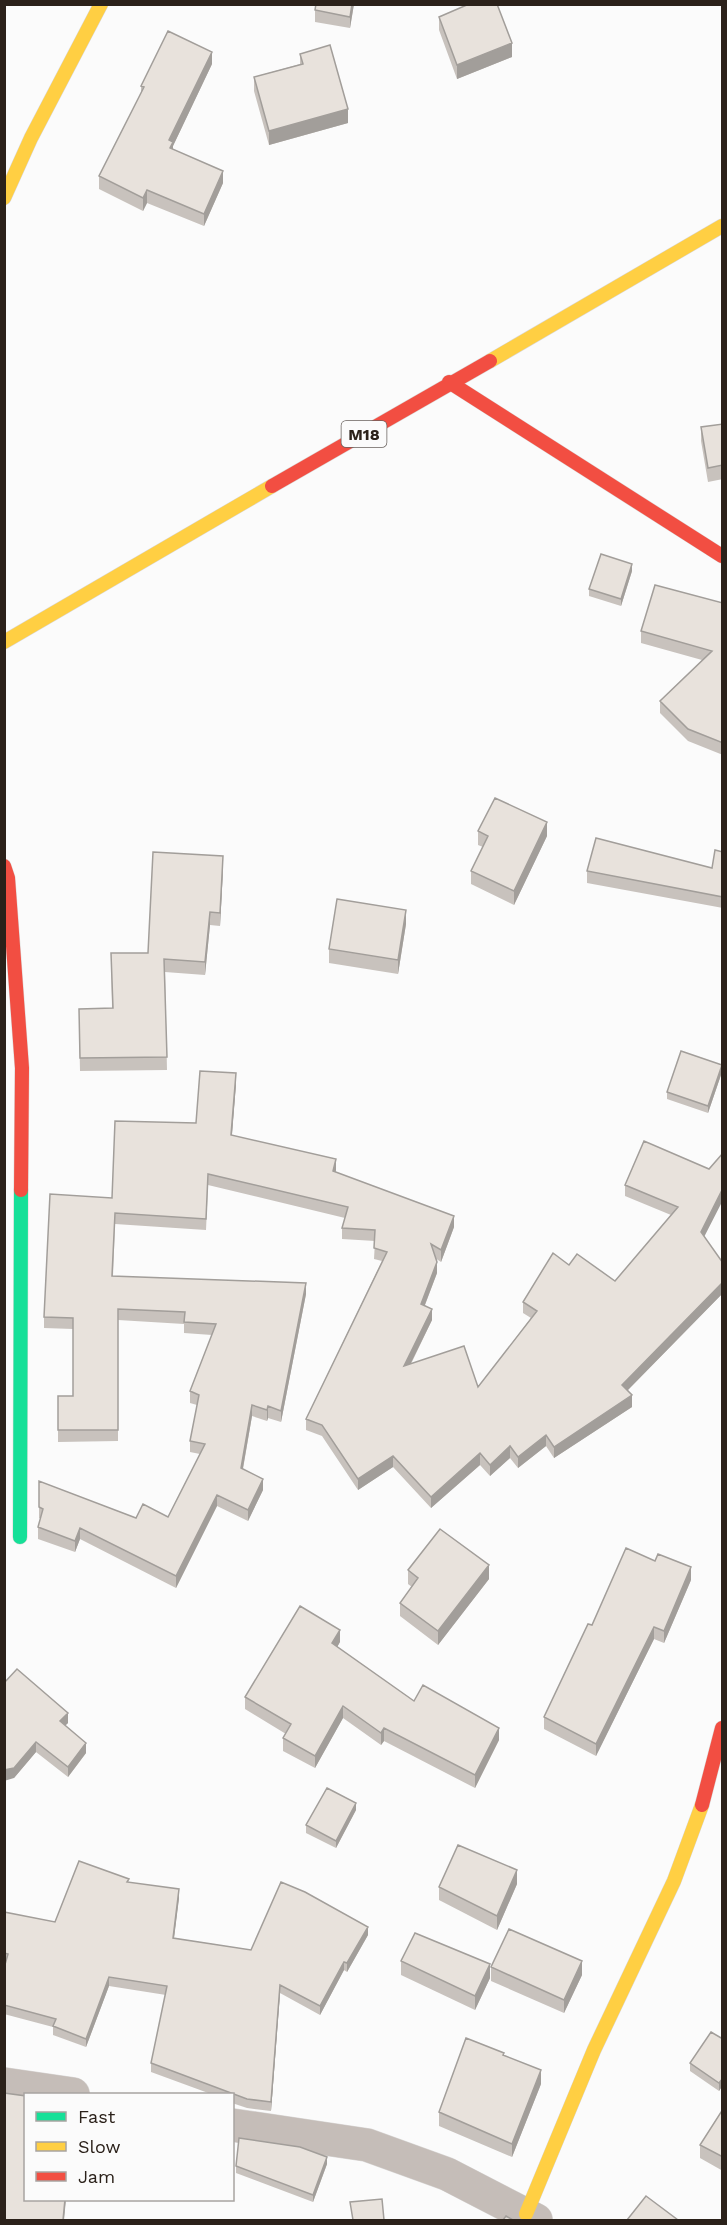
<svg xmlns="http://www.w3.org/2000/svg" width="727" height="2225" font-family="'Work Sans',sans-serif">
<rect width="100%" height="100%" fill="#fbfbfb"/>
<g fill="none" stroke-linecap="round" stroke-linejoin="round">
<defs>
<path id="street" d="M4,2084L73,2094
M232,2125L367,2145L447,2174L536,2220"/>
<path id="fast" d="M20,1537L21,1190"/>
<path id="slow" d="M4,198L31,138L101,4
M490,361L722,226
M4,642L272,486
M526,2214L594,2050L674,1881L702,1805"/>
<path id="jam" d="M449,382L722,556
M272,486L490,361
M4,866L8,878L22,1068L21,1190
M702,1805L722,1728"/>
</defs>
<use href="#street" stroke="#dad8d7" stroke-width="34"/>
<use href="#fast" stroke="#dad8d7" stroke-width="15"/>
<use href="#slow" stroke="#dad8d7" stroke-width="15"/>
<use href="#jam" stroke="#dad8d7" stroke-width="15"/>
<use href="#street" stroke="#c5bdb8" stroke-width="33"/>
<use href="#fast" stroke="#16e098" stroke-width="14"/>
<use href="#slow" stroke="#ffcf43" stroke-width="14"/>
<use href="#jam" stroke="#f24e42" stroke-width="14"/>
</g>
<path fill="#c8c2bd" d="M354,4L350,28L315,22V10Z
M439,17L512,57L457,79L439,30Z
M300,54L348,123L269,145L254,91V77L300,64Z
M212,64L173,146V149L223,183L204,226L147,203L143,211L99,189V176L141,93V86Z
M723,424V479L708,482L701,441V427Z
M632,571L621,606L589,596V589Z
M723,603V755L688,741L660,713V701L702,660L641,643V631Z
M478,831L547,836L514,905L471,884V871L483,847L478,845Z
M723,852V908L587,883V871L712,868Z
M223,869L220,926L210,925L205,975L165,972L167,1070L80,1071L79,1022L112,1008L111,953H148Z
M406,924L398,974L329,963V949Z
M722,1072L708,1113L667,1099V1092Z
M236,1084L232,1135L336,1170L335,1172L454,1227L441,1262L435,1258L437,1273L425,1305L432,1320L411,1364L478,1387L531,1318L523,1313V1302L569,1265L615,1281L671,1215L625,1196V1185L644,1141L704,1237L723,1263V1293L628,1390L632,1407L554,1458L546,1446L518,1468L510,1458L490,1476L480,1465L431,1508L393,1467L358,1490L322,1436L306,1430V1419L382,1261L374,1259L375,1241L342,1239V1228L345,1218L208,1185L206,1230L115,1224L113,1276L306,1294L281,1422L268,1418L267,1421L252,1416L243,1469L263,1490L248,1521L217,1506L176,1588L80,1539L75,1552L38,1539V1527L41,1519L39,1518V1481L136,1518L168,1517L200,1454L190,1452V1441L197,1405L190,1403V1391L212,1335L184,1333V1324L118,1320V1441L58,1442V1396H73V1329L44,1328V1317L112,1198L196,1123Z
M408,1570L489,1579L438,1645L400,1616V1603L412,1587L408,1584Z
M691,1580L664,1643L654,1639L596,1756L544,1729V1717Z
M340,1642L337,1647L414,1701L499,1740L475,1788L384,1741L381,1745L343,1718L315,1768L283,1751V1738L286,1734L245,1709V1697Z
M4,1683L68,1723L65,1725L86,1753L68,1777L36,1752L14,1778Z
M356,1810L336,1848L306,1833V1825Z
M129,1882L179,1898L174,1938L251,1950L368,1935L347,1972L344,1970L320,2015L280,1993L271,2111L247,2108L232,2103V2094H211L151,2072V2063L166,1995L109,1986L86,2047L53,2035V2027L4,2014V1968L6,1962H4V1912L55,1922Z
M517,1884L497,1930L439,1900V1887Z
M401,1961L490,1978L475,2010L401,1975Z
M491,1967L582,1975L564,2013L491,1981Z
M723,2039V2085L719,2091L690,2071V2063Z
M541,2084L512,2157L439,2126V2112Z
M723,2109V2171L700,2158V2145Z
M327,2164L313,2202L236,2173V2166Z"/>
<path fill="#a29e9a" d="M352,4H354L350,28V17Z
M512,43V57L457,79V65Z
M212,52V64L173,146V154L170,160L169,140Z
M348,109V123L269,145V131Z
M223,171V183L204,226V214Z
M147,190V203L143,211V198Z
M632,564V571L621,606V599Z
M547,822V836L514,905V891Z
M223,856V869L220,926V913Z
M406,910V924L398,974V960Z
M210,912V925L205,975V962Z
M722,1065V1072L708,1113V1106Z
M236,1073V1084L231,1146V1135Z
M336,1159V1170L333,1183V1171Z
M723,1188V1200L701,1243V1232Z
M454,1216V1227L441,1262V1250Z
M437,1262V1273L421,1315V1304Z
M723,1282V1293L622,1396V1385Z
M306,1283V1294L281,1422V1411Z
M432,1309V1320L404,1377V1366Z
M632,1395V1407L554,1458V1447Z
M252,1405V1416L241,1479V1468Z
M268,1406V1418L267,1421V1410Z
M546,1435V1446L518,1468V1457Z
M510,1446V1458L490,1476V1465Z
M480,1453V1465L431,1508V1497Z
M393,1456V1467L358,1490V1479Z
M263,1479V1490L248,1521V1510Z
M217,1495V1506L176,1588V1576Z
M80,1528V1539L75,1552V1541Z
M489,1565V1579L438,1645V1631Z
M691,1567V1580L664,1643V1631Z
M654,1627V1639L596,1756V1744Z
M340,1630V1642L332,1656V1643Z
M343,1706V1718L315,1768V1756Z
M68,1713V1723L60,1731V1721Z
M384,1728V1741L381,1745V1733Z
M499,1728V1740L475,1788V1775Z
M36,1742V1752L14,1778L4,1781V1770Z
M86,1743V1753L68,1777V1767Z
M356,1803V1810L336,1848V1841Z
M517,1870V1884L497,1930V1916Z
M179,1889V1898L173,1946V1938Z
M368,1927V1935L347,1972V1963Z
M582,1961V1975L564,2013V2000Z
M344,1962V1970L320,2015V2006Z
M490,1964V1978L475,2010V1996Z
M109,1977V1986L86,2047V2039Z
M280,1985V1993L271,2111V2102Z
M541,2070V2084L512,2157V2144Z
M723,2078V2085L719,2091V2083Z
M327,2157V2164L313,2202V2195Z
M65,2199H66L64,2220H63Z"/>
<path fill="#e8e2dc" stroke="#a29e9a" stroke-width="1.5" d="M316,4H352L350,17L315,10Z
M469,4H497L512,43L457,65L439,17Z
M168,31L212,52L169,140L173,142L170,148L223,171L204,214L147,190L143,198L99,176L144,87L141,86Z
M330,45L348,109L269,131L254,77L303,64L300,54Z
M723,424V465L708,468L701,427Z
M601,554L632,564L621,599L589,589Z
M655,585L723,603V743L688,729L660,701L712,651L641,631Z
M495,798L547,822L514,891L471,871L488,836L478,831Z
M596,838L712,868L715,850L723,852V897L587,871Z
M153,852L223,856L220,913L210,912L205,962L164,959L167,1057L80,1058L79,1009L113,1008L111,953H148Z
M337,899L406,910L398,960L329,949Z
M681,1051L722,1065L708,1106L667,1092Z
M200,1071L236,1073L231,1135L336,1159L333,1171L454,1216L441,1250L431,1244L437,1262L421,1304L432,1309L404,1366L464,1346L478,1387L537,1311L523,1302L553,1253L569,1265L577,1254L615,1281L678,1207L625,1185L644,1141L709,1169L723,1153V1188L701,1232L723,1263V1282L622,1385L632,1395L554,1447L546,1435L518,1457L510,1446L490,1465L480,1453L431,1497L393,1456L358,1479L322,1425L306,1419L387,1252L374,1248L375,1230L342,1228L348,1207L208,1174L206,1219L115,1213L112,1276L306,1283L281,1411L268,1406L267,1410L252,1405L241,1468L263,1479L248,1510L217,1495L176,1576L80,1528L75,1541L38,1527L43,1509L39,1507V1481L136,1518L143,1504L168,1517L205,1444L190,1441L199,1395L190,1391L216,1324L184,1322L185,1312L118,1309V1430H58V1396H73V1318L44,1317L50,1194L112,1198L115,1121L196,1123Z
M440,1529L489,1565L438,1631L400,1603L418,1578L408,1570Z
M626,1548L655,1561L658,1554L691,1567L664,1631L654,1627L596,1744L544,1717L588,1624L592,1625Z
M300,1606L340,1630L332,1643L414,1701L423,1685L499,1728L475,1775L384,1728L381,1733L343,1706L315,1756L283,1738L291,1724L245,1697Z
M17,1669L68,1713L60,1721L86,1743L68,1767L36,1742L14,1768L4,1770V1683Z
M327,1788L356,1803L336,1841L306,1825Z
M458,1845L517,1870L497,1916L439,1887Z
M79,1861L129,1879L127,1882L179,1889L173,1938L251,1950L281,1882L305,1892L368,1927L347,1963L344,1962L320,2006L280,1985L271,2102L247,2099L151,2063L167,1986L109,1977L86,2039L53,2026L56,2019L4,2005V1968L8,1954L4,1953V1912L55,1922Z
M509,1929L582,1961L564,2000L491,1967Z
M415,1933L490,1964L475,1996L401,1961Z
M711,2032L723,2039V2078L719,2083L690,2063Z
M466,2038L504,2053L503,2055L541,2070L512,2144L439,2112Z
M4,2093L26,2096V2199H65L63,2220H4Z
M723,2109V2157L700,2145Z
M239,2138L300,2147L327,2157L313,2195L236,2166Z
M646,2196L678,2220H627Z
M382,2199L384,2220H353L350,2202Z
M506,2216L513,2220H503Z"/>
<g text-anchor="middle" stroke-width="4.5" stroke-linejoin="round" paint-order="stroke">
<rect fill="#fbfbfb" stroke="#69625e" stroke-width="1.5" x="341.5" y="421" width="45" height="26" rx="4.5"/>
<g font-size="16" font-weight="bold" fill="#2b211a">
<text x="364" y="440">M18</text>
</g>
</g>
<rect width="727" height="2225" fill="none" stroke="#2b211a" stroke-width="12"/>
<rect x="24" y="2093" width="210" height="108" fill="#fbfbfb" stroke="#a8a4a1" stroke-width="1.5"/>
<rect x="36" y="2112" width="30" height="9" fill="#16e098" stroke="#a8a4a1" stroke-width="1.5"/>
<text x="78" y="2123" font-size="18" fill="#2b211a">Fast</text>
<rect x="36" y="2142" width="30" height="9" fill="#ffcf43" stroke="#a8a4a1" stroke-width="1.5"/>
<text x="78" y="2153" font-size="18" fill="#2b211a">Slow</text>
<rect x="36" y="2172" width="30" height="9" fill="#f24e42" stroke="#a8a4a1" stroke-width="1.5"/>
<text x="78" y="2183" font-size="18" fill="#2b211a">Jam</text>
</svg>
